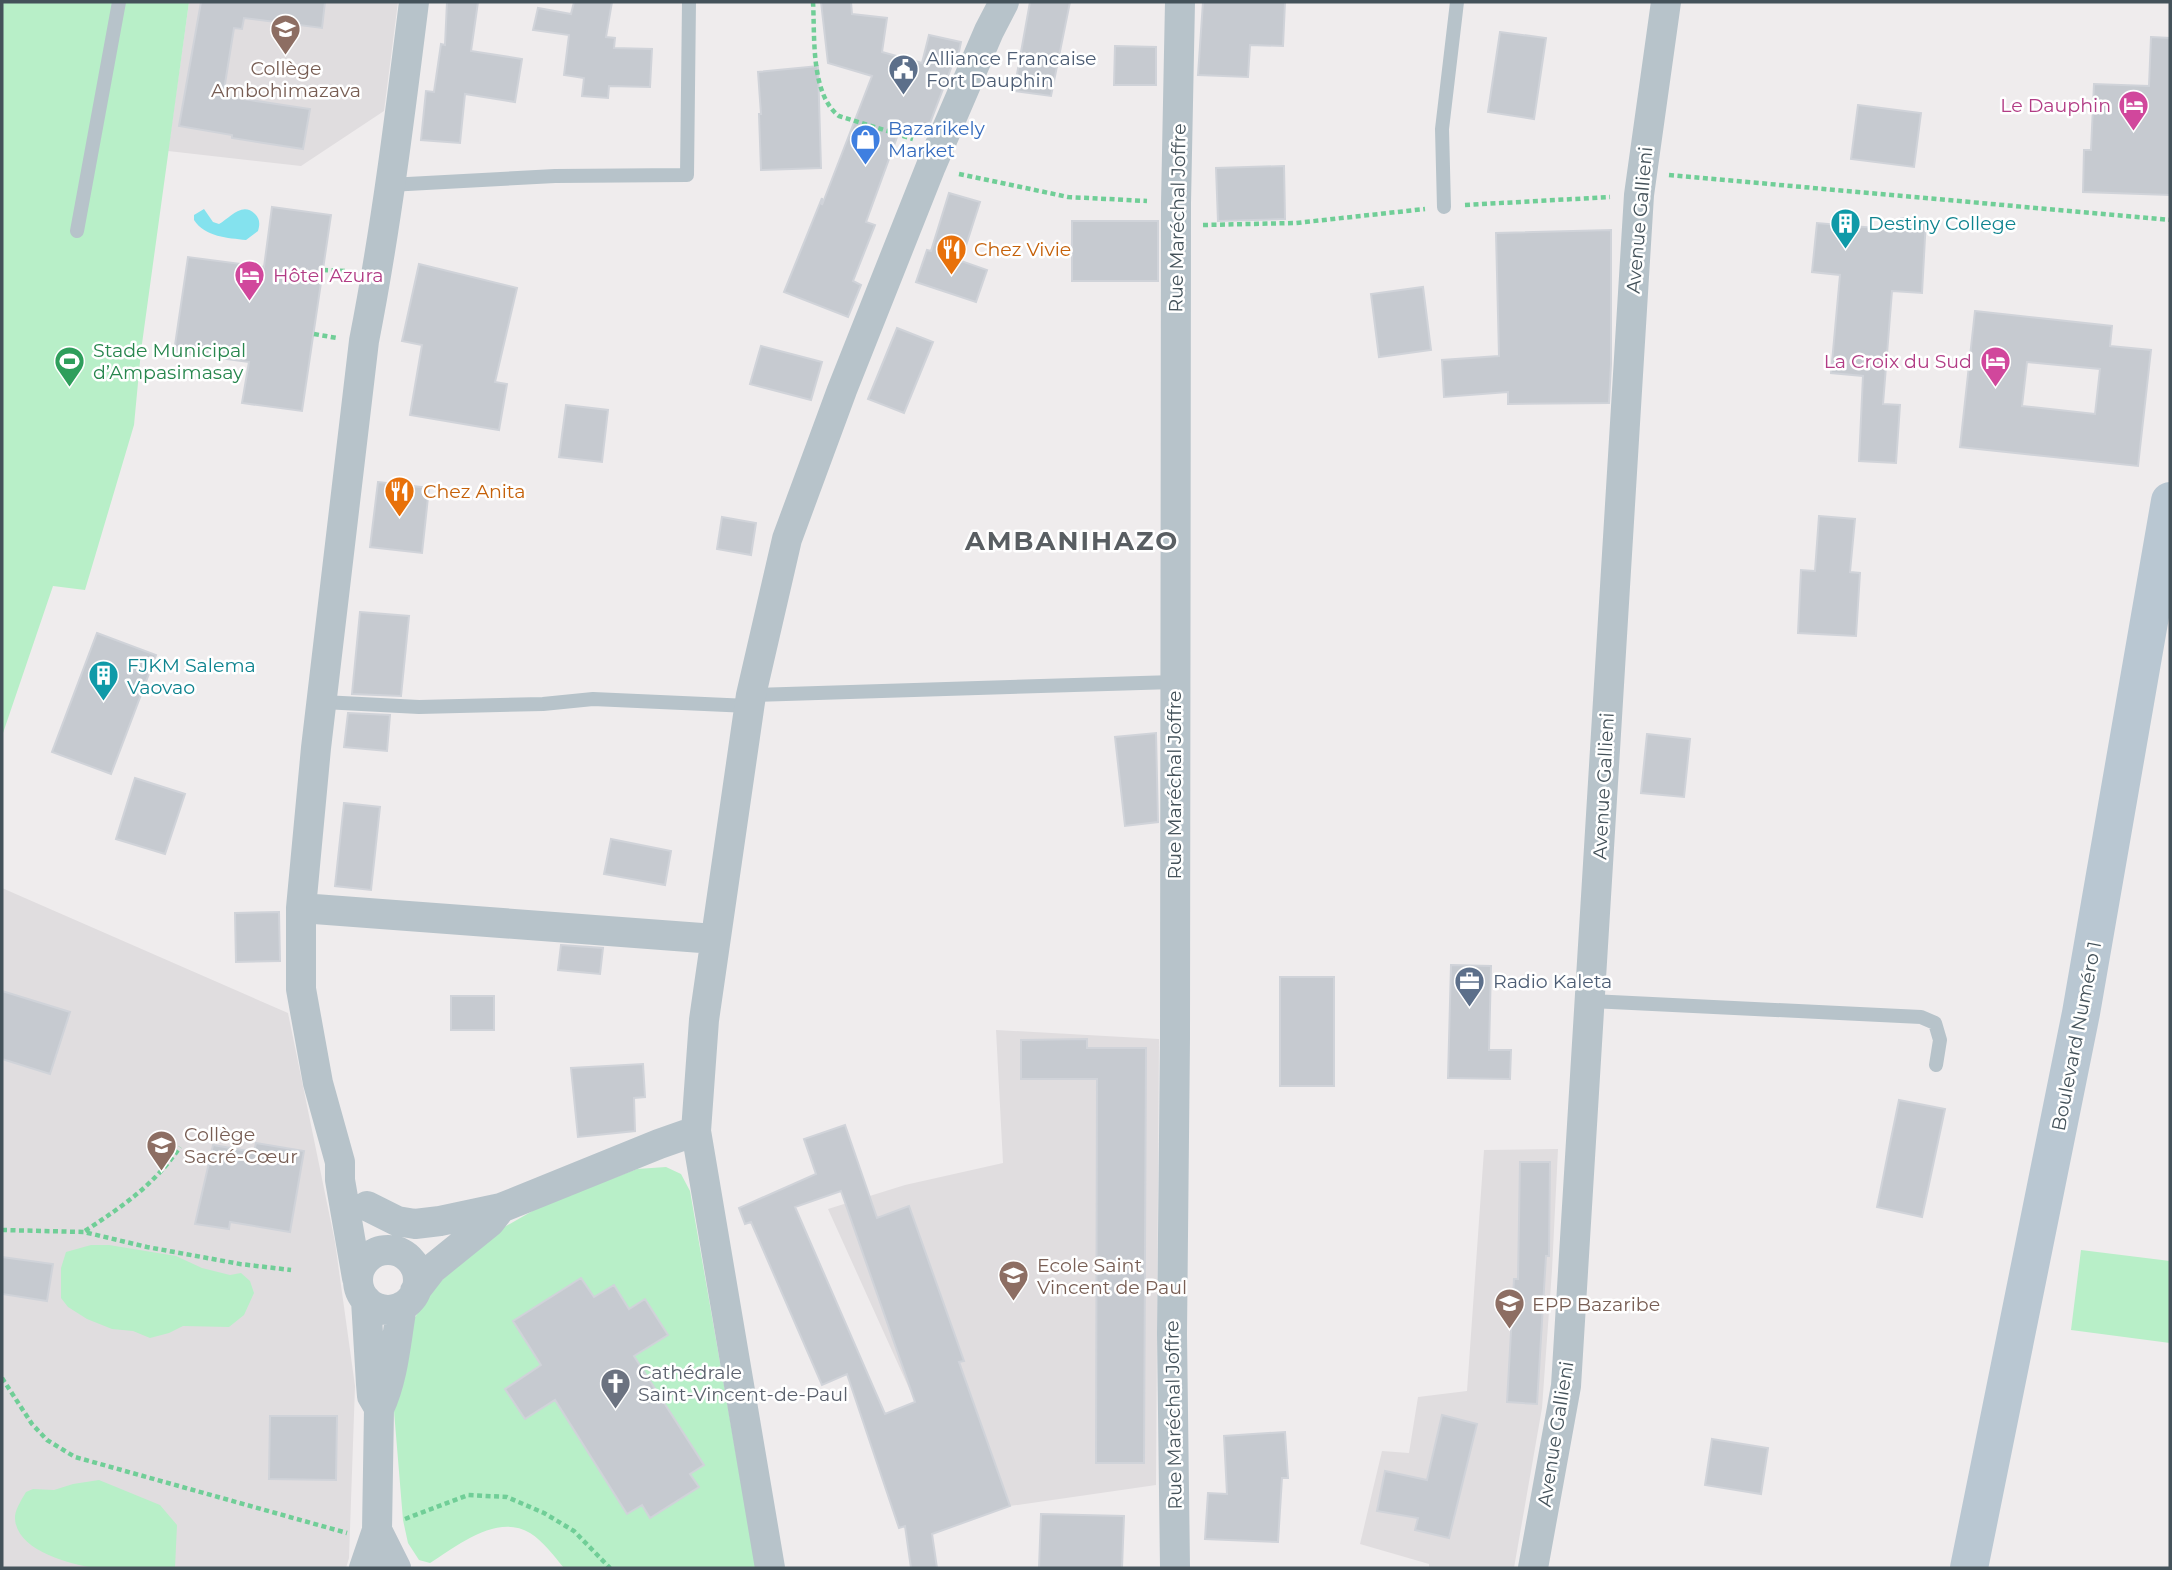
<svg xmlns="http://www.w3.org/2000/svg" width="2172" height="1570" font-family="Montserrat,sans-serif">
<rect width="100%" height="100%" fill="#efeced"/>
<path fill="#e0dddf" d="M189,2H398L384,111L301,166L168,151Z
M2,888L288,1013L335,1242L355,1386L349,1558L346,1568H2Z
M996,1030L1159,1039L1156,1485L1010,1506L958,1524L913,1397L828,1209L905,1185L1003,1163Z
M1558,1149L1552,1270L1542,1408L1514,1568H1429V1564L1360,1544L1382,1451L1409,1453L1418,1397L1467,1391L1484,1150Z"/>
<path fill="#b8efc8" d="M2,2H189L141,351L134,425L85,590L53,586L2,736Z
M666,1167L681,1174L690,1191L756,1568H564C554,1556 543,1541 530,1533C497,1513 457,1546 430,1563L419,1560L408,1543L403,1520L394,1411L411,1324L432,1290L485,1238L543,1205L637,1169Z
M91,1245H109L176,1256L202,1268L230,1275L241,1273L250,1281L254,1293L244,1315L229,1327L183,1326L169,1333L150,1338L133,1331L112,1329L87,1319L68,1307L61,1298V1268L66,1252Z
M2081,1250L2170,1261V1343L2071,1330Z
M99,1480L160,1505L177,1525L175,1568C149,1568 119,1570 94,1568C67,1563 14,1550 15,1516C16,1508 22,1499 26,1492L33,1489L54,1490L73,1484Z"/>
<path fill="#84e2ee" d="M204,209L213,222L219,224C230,218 242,201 255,214C260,219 260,224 258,231L246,240C228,238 205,237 194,220V215Z"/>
<path fill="#c6cad0" stroke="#d0d3d9" stroke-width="2" fill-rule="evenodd" d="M201,2H325L322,28L244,18L242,29L234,28L223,96L310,109L303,149L232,138V135L179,126Z
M447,2H478L471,51L522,59L515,102L465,94L460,143L421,140L426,91L434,92L441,44L445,45Z
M574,2H612L606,37L615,38L614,48L652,49L650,87L609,86L608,98L582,96L584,78L564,75L569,35L533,30L538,8L571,14Z
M821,2H851L852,14L887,18L882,52L922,63L929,35L961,42L957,61L956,64L953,63L925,136L900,129L866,222L875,225L853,281L861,285L848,317L784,292L822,198V205L872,76L828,63Z
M1030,2H1070L1051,96L1014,91Z
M1203,2H1285L1283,46L1250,45L1248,77L1198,75Z
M1500,32L1546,38L1534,119L1488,112Z
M2151,37L2170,38V195L2083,192L2084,150H2091L2094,84L2149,86Z
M1115,46L1156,47V85H1114Z
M818,66L821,168L761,170L759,114H761L758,72Z
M1858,105L1921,113L1914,167L1851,159Z
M1284,166L1285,219L1218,221L1216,168Z
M949,193L980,202L961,261L987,270L976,302L916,282L927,250L931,251Z
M272,207L331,215L302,411L242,403L249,362L174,352L188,257L264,267Z
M1901,218L1926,219L1922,293L1892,291L1883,404L1900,405L1896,463L1859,461L1863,376L1831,373L1840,275L1812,272L1817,223L1900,230Z
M1072,221H1158V281H1072Z
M1611,230V364L1609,403L1508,404V392L1444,397L1442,360L1499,356L1496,233Z
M419,264L517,288L495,382L507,384L499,430L410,415L422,345L402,341Z
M1423,287L1431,350L1379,357L1371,294Z
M1975,311L2112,326L2110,346L2151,350L2138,466L1960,447ZM2027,362L2100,369L2095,414L2022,406Z
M897,328L933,342L904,413L868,399Z
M761,346L822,362L811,400L750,384Z
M566,405L608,410L602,462L559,457Z
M378,482L429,488L422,553L370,547Z
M1819,516L1855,519L1850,572L1860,573L1856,636L1798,633L1801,570L1815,571Z
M722,517L756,523L751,555L717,549Z
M360,612L409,616L401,696L352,694Z
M97,633L156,655L111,774L52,752Z
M348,713L390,715L387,751L344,747Z
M1156,733L1158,822L1125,826L1115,737Z
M1647,734L1690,739L1684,797L1641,793Z
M135,778L185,794L165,854L116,839Z
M344,803L380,807L371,890L335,886Z
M611,839L671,851L665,885L604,874Z
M279,912L280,961L236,962L235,913Z
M561,945L603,948L600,974L558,970Z
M1451,965L1491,966L1489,1050H1511L1510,1079L1448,1078Z
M1280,977H1334V1086H1280Z
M2,991L70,1012L50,1074L2,1059Z
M451,996H494V1030H451Z
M1087,1039V1048H1146L1144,1463H1096L1097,1079H1021V1040Z
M643,1064L645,1097L634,1098L635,1131L578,1137L571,1068Z
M1899,1100L1945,1109L1922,1217L1877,1207Z
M845,1125L877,1218L909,1206L964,1361L959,1362L1010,1506L932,1534L937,1568H911L905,1526L899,1528L847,1374L822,1385L751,1222L745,1224L739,1208L816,1174L804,1139ZM841,1191L915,1402L885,1414L795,1207Z
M256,1143L304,1151L290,1232L230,1222L229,1229L195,1224L213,1145L254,1152Z
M1520,1162H1550L1549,1256H1546L1537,1404L1507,1402L1514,1279H1518Z
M2,1257L53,1264L47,1301L2,1294Z
M581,1278L594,1297L614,1285L629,1309L645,1299L668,1335L634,1356L704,1465L690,1474L699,1487L650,1518L642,1505L627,1514L555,1400L525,1419L505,1389L541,1365L513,1321Z
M1442,1415L1477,1424L1449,1538L1415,1530L1418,1518L1377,1511L1385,1471L1427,1480Z
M270,1416H337L336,1480L269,1479Z
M1285,1432L1288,1478H1282L1278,1542L1205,1539L1208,1493L1227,1494L1224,1436Z
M1712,1439L1768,1448L1761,1494L1705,1485Z
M1041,1514L1124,1516L1122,1568H1039Z"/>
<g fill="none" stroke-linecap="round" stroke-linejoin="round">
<path stroke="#70ce97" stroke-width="4.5" stroke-dasharray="5 3.5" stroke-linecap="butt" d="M813,2C815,35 810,94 839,116L913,139
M959,174L1068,197L1147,201
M1669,175L2170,220
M1465,205L1610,197
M1203,225L1296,223L1425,209
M323,270L348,271
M314,334L337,338
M2,1230L84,1232L147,1247L240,1264L291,1270
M85,1231C123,1206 154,1185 180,1147
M2,1378L32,1424L47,1440L75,1457L347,1533
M405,1519L468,1495L507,1497L544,1513L574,1531L610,1568"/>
<path stroke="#b7c3ca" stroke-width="14" d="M389,185L555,176L687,175L689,2
M1444,207L1442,129L1457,2
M77,231L119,2
M751,695L1174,682
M323,702L419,707L543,704L593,699L749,706
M1591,1001L1921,1017L1935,1023L1940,1040L1936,1065"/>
<path stroke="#b7c3ca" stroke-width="30" d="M301,908L715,939
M367,1206L397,1221L415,1224L440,1221L501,1208L659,1144L696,1131
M358 1280a30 30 0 1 1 60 0a30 30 0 1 1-60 0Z
M357,1278L340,1180V1162L318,1083L301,989V908L316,748L364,341C386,229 400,115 414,2
M415,1291L432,1269L490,1222L501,1208
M366,1300L371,1384L372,1396L379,1408
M364,1568L377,1530
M396,1568L377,1530L379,1409C394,1377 396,1340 402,1306
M770,1568L696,1131L704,1020L751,695L787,539L842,390L931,166L989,31L1004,2
M1175,1568L1172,1334L1175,1038L1176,203L1180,2
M1533,1568L1566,1386L1639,195L1666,2"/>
<path stroke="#b9c7d2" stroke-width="38" d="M1969,1568L2081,1013L2170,501"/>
</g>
<defs>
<symbol id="school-pin" viewBox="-11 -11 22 30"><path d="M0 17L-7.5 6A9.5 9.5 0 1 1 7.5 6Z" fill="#8d6e63" stroke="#fff"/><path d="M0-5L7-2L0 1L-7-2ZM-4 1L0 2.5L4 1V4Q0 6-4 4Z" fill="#fff"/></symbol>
<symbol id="civic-pin" viewBox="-11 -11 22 30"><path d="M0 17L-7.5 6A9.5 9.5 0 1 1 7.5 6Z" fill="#5c6f8a" stroke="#fff"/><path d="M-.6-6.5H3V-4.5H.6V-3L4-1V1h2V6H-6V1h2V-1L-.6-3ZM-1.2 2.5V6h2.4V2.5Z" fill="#fff"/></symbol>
<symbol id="hotel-pin" viewBox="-11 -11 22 30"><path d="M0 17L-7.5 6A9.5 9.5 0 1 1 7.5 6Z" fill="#d1479c" stroke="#fff"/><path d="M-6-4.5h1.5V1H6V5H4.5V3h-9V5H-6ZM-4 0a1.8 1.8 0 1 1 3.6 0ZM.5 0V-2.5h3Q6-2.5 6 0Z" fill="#fff"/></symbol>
<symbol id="shop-pin" viewBox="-11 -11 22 30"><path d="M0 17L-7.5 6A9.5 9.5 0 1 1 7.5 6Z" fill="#3f7fe0" stroke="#fff"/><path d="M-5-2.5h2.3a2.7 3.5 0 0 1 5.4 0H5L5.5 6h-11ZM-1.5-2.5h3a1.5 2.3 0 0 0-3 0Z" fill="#fff"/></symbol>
<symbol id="building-pin" viewBox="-11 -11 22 30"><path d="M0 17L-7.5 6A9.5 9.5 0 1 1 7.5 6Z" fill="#0f9aa8" stroke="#fff"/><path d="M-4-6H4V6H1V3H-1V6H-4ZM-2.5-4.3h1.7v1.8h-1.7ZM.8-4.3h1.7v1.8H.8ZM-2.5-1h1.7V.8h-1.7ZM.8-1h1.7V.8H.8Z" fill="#fff"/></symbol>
<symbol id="restaurant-pin" viewBox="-11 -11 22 30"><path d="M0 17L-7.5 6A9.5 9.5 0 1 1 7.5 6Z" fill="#e8710a" stroke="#fff"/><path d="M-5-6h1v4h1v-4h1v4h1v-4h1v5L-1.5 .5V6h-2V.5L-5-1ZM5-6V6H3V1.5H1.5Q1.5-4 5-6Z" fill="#fff"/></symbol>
<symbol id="stadium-pin" viewBox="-11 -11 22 30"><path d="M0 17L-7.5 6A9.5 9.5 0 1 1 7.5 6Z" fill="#2e9e5b" stroke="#fff"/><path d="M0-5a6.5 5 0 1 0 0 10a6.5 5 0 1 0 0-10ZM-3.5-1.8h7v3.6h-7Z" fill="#fff"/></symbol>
<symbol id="office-pin" viewBox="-11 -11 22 30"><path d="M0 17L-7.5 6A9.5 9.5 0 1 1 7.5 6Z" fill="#5c6f8a" stroke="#fff"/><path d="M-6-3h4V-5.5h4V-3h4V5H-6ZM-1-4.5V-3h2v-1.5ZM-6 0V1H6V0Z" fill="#fff"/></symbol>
<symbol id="church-pin" viewBox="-11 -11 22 30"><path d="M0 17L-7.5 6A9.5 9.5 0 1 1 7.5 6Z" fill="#6b7280" stroke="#fff"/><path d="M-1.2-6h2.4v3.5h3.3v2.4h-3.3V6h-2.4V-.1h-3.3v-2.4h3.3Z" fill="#fff"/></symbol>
</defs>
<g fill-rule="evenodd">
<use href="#school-pin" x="268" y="12" width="35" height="47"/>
<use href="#civic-pin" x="886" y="52" width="35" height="47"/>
<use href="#hotel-pin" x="2116" y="88" width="35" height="47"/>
<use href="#shop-pin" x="848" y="122" width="35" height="47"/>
<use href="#building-pin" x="1828" y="206" width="35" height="47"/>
<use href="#restaurant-pin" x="934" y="232" width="35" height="47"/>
<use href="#hotel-pin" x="232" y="258" width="35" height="47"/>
<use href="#stadium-pin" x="52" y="344" width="35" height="47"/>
<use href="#hotel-pin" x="1978" y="344" width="35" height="47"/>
<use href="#restaurant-pin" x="382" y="474" width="35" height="47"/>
<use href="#building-pin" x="86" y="658" width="35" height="47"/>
<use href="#office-pin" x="1452" y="964" width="35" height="47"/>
<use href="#school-pin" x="144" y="1128" width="35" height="47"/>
<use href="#school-pin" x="996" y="1258" width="35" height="47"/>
<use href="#school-pin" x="1492" y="1286" width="35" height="47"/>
<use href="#church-pin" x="598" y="1366" width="35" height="47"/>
</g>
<g text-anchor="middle" stroke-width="5" stroke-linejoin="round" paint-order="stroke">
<g font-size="19" fill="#4e5e75" stroke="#fff" text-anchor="start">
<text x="926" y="65">Alliance Francaise<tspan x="926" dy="22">Fort Dauphin</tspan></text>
<text x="1493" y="988">Radio Kaleta</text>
</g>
<g font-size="19" fill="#785e54" stroke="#fff" text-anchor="start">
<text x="286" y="75" text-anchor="middle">Collège<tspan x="286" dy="22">Ambohimazava</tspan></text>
<text x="184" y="1141">Collège<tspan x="184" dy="22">Sacré-Cœur</tspan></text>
<text x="1037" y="1272">Ecole Saint<tspan x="1037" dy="22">Vincent de Paul</tspan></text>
<text x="1532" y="1311">EPP Bazaribe</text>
</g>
<g font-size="19" fill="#b23c85" stroke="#fff" text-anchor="end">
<text x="2111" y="112">Le Dauphin</text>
<text x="273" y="282" text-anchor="start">Hôtel Azura</text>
<text x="1972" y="368">La Croix du Sud</text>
</g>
<g font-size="19" fill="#366cbe" stroke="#fff" text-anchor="start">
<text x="888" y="135">Bazarikely<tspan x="888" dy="22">Market</tspan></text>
</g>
<g font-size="19" fill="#44525a" stroke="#fff">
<text transform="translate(1177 218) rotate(-89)" y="7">Rue Maréchal Joffre</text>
<text transform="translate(1639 220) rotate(-85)" y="7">Avenue Gallieni</text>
<text transform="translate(1174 785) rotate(-90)" y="7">Rue Maréchal Joffre</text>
<text transform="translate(1603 786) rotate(-87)" y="7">Avenue Gallieni</text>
<text transform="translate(2076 1036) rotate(-79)" y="7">Boulevard Numéro 1</text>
<text transform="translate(1173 1415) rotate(-91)" y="7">Rue Maréchal Joffre</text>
<text transform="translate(1555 1434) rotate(-81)" y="7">Avenue Gallieni</text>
</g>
<g font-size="19" fill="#0d838f" stroke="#fff" text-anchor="start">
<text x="1868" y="230">Destiny College</text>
<text x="127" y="672">FJKM Salema<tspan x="127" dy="22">Vaovao</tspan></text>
</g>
<g font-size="19" fill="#c56008" stroke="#fff" text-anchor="start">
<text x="974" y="256">Chez Vivie</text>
<text x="423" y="498">Chez Anita</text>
</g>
<g font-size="19" fill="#27864d" stroke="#fff" text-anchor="start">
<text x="93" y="357">Stade Municipal<tspan x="93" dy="22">d’Ampasimasay</tspan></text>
</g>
<g font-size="19" fill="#5b616d" stroke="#fff" text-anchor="start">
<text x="638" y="1379">Cathédrale<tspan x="638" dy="22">Saint-Vincent-de-Paul</tspan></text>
</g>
<g font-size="26" font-weight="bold" letter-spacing="2" fill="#595e62" stroke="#fff">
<text x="1072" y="550">AMBANIHAZO</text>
</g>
</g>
<rect width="2172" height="1570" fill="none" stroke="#44525a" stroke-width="7"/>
</svg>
